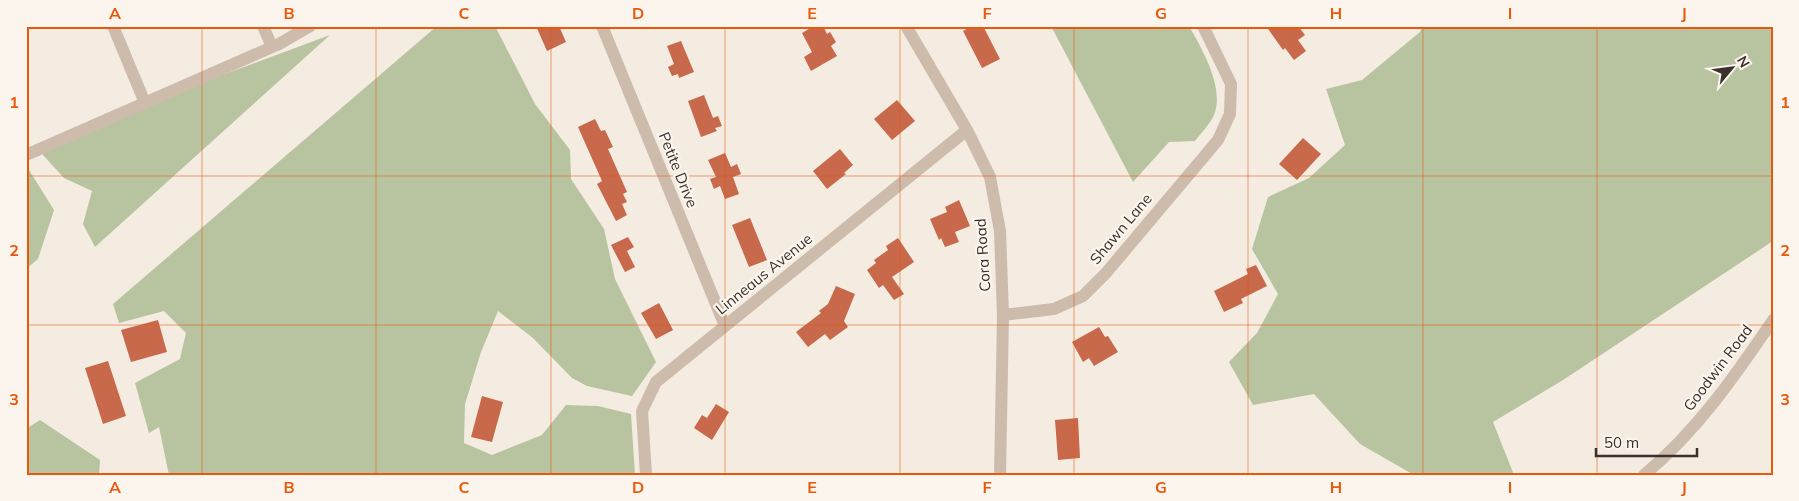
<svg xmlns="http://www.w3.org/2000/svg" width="1799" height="501" font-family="Mulish,sans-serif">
<rect width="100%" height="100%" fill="#f4ebe1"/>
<path fill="#b8c4a0" d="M437,26H495L535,104L570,150L571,179L604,229L615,279L656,362L632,396L587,386L572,378L533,338L498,311L481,352L465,404L464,443L492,455L542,435L566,405L598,406L631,414L635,475H169L159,427L149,433L135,383L180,359L186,333L164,311L119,323L113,304Z
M1051,26H1189C1202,49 1225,88 1214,115C1210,124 1201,133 1195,141L1169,142L1133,182Z
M1423,26H1773V241L1563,380L1493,422L1514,475H1414L1360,444L1314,394L1253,405L1229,362L1257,333L1278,294L1252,249L1268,197L1309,178L1345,145L1326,89L1362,80L1420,32Z
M330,35L95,247L83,224L92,191L64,178L34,145Z
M29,170L54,210L38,259L26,269V171Z
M40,420L100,460L99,475H26V429Z"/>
<path fill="#c8694b" d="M536,26H559L566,42L547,51Z
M814,26H823L827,34L830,32L836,42L831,46L837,56L811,71L804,57L812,52L802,33Z
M972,26H983L1000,59L982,68L963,31Z
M1266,26H1298L1305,35L1298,40L1306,51L1294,60L1285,48L1283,50Z
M681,41L694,72L679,78L678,74L672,76L668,67L674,64L667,46Z
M704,95L713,118L718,116L722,126L715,128L717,131L701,137L688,101Z
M897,100L915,121L892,140L874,119Z
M595,119L601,131L605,130L613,147L608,149L627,192L623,194L627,202L622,204L627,215L616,221L597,184L602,181L578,127Z
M1303,138L1321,154L1297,180L1279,164Z
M840,149L853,165L844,173L846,174L827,189L813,171Z
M725,153L731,167L737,164L741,174L733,177L739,194L725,199L720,186L714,189L710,179L716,177L708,160Z
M959,200L970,226L955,232L959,242L945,247L941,238L939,240L930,219L947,212L945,207Z
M750,218L767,260L749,267L732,225Z
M628,237L634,247L627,251L635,267L625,272L611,245Z
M898,238L914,262L892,277L904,294L894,300L883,285L879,288L867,270L876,263L874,260L888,250L886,246Z
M1256,265L1267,286L1241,299L1243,303L1224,312L1214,291L1248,274L1246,269Z
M836,286L855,294L844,321L848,327L830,340L825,334L808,347L796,332L821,313L819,311L828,304Z
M659,303L673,330L656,339L641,313Z
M158,320L167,352L131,362L121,330Z
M1099,327L1105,337L1108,336L1118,352L1094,366L1089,358L1083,362L1072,342Z
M108,361L126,416L103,424L85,368Z
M482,396L503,402L492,442L471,437Z
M716,404L729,412L712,440L694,428L702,415L707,418Z
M1078,418L1080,458L1058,460L1055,420Z"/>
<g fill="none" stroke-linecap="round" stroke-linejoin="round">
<path stroke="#cdbbac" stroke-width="12" d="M113,26L145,103
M263,26L272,47
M602,26L725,326
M906,26L967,130L990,177L1000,231L1003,315L1000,475
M26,155L279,44L310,26
M1003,315L1054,309L1083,296L1106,273L1218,140L1230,114L1231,84L1203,26
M646,475L642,411L656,382L967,130
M1644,475C1697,431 1735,376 1773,320"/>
</g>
<path fill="none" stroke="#e8590c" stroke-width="1" stroke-opacity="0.55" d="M202,26V475M376,26V475M551,26V475M725,26V475M900,26V475M1074,26V475M1248,26V475M1423,26V475M1597,26V475M26,176H1773M26,325H1773"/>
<g text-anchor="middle" stroke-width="4.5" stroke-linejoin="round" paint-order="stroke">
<g font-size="15" fill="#3b302b" stroke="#fbf5ee">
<text transform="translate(678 170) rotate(68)" y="5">Petite Drive</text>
<text transform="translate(1121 229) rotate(-50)" y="5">Shawn Lane</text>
<text transform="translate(983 255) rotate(-94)" y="5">Cora Road</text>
<text transform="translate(764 274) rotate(-39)" y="5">Linneaus Avenue</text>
<text transform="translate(1718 368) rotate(-53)" y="5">Goodwin Road</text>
</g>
</g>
<rect width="1799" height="501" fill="none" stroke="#fbf5ee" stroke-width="55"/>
<g transform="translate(1732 68) rotate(61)" stroke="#fbf5ee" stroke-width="4" paint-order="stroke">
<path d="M0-4L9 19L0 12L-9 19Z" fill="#3b302b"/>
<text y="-8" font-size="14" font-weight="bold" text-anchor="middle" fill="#3b302b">N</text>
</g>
<path d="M1596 448v8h101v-8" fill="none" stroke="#3b302b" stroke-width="2.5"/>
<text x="1604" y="448" font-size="15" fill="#3b302b" stroke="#fbf5ee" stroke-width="4" paint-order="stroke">50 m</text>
<rect x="28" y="28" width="1744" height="446" fill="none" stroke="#e8590c" stroke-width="2"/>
<g font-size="16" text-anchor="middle" font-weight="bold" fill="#e8590c">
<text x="115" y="19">A</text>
<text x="289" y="19">B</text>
<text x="464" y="19">C</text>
<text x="638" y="19">D</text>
<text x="812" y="19">E</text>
<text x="987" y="19">F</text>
<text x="1161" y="19">G</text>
<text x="1336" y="19">H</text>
<text x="1510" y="19">I</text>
<text x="1684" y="19">J</text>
<text x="14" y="108">1</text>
<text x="1785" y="108">1</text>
<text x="14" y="256">2</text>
<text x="1785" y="256">2</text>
<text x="14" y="405">3</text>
<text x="1785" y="405">3</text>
<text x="115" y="493">A</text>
<text x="289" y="493">B</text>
<text x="464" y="493">C</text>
<text x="638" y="493">D</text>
<text x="812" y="493">E</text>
<text x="987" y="493">F</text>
<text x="1161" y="493">G</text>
<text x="1336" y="493">H</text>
<text x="1510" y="493">I</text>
<text x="1684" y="493">J</text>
</g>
</svg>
